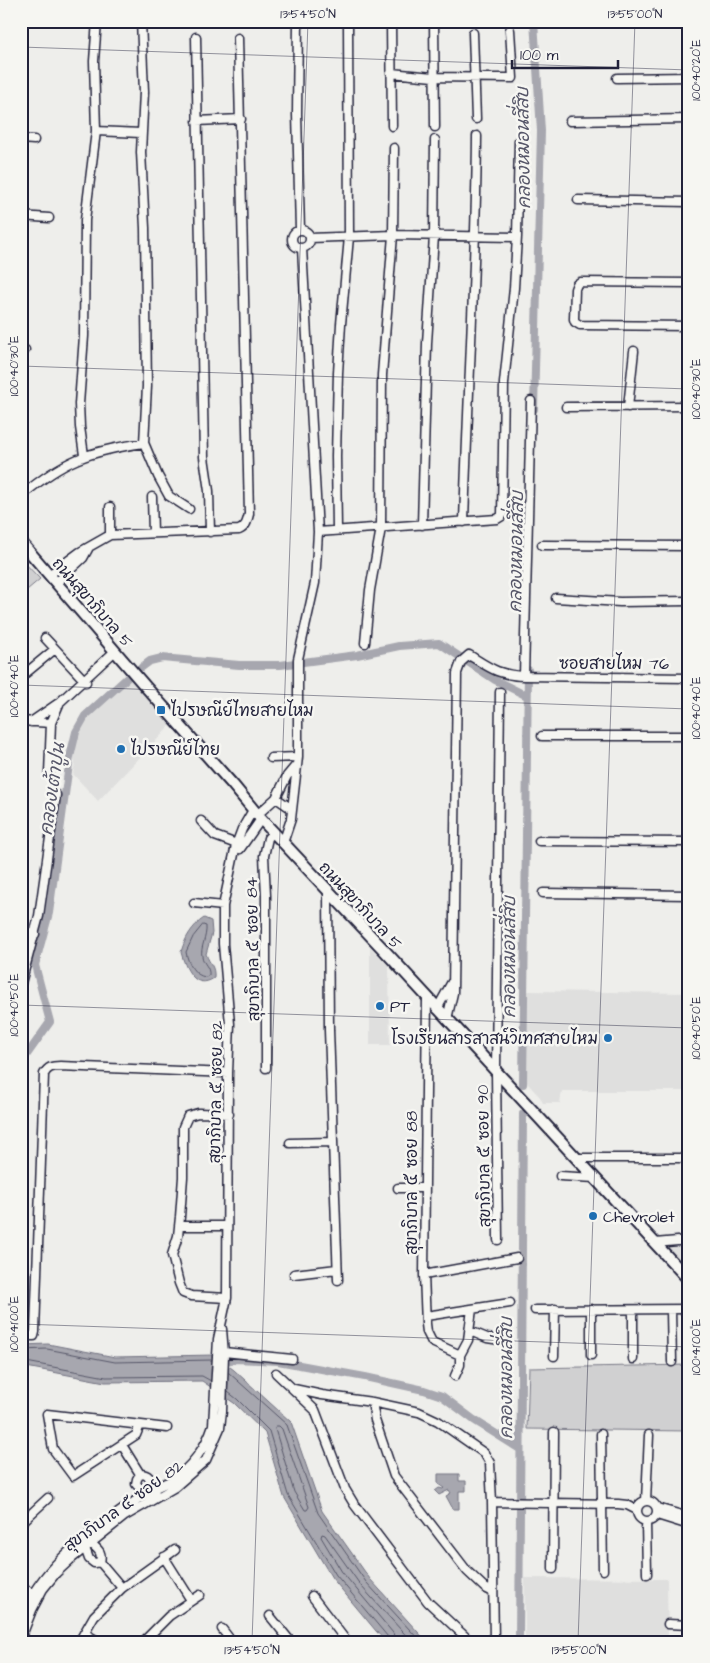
<svg xmlns="http://www.w3.org/2000/svg" width="710" height="1663" font-family="'Architects Daughter','Playpen Sans Thai',sans-serif">
<rect width="100%" height="100%" fill="#eeeeeb"/>
<filter id="ink" filterUnits="userSpaceOnUse"><feTurbulence type="fractalNoise" baseFrequency=".02" numOctaves="2"/><feDisplacementMap in="SourceGraphic" scale="10" xChannelSelector="R" yChannelSelector="G"/><feConvolveMatrix kernelMatrix="1 2 1 2 8 2 1 2 1" color-interpolation-filters="sRGB"/></filter>
<g filter="url(#ink)">
<path fill="#dfdfde" d="M129,678L171,725L98,801L73,774L75,762L71,755L78,732L86,719Z
M370,947L389,966L390,1045H370Z
M527,991L689,993V1091H562L560,1103H543L540,1097L526,1082Z
M689,1246V1280L659,1247Z
M525,1578L667,1579L668,1642H525Z"/>
<path fill="#d0d0d1" stroke="#797986" d="M21,559L40,579L21,595Z
M689,1365V1431L527,1429L529,1368Z"/>
<path fill="#a7a7af" stroke="#727281" d="M204,918L211,921L212,933L206,954C210,965 215,966 214,978C195,991 185,968 181,952C185,938 192,926 204,918Z
M48,1344L115,1357L214,1355L234,1370L291,1422L322,1511L370,1579L427,1642H386L376,1631L332,1578L284,1497L265,1433L234,1403L202,1381L105,1382L21,1366V1345Z
M438,1474H459V1481H466V1491H459V1509H453L446,1496L451,1493L449,1490L439,1495L435,1491L439,1488L443,1489L444,1488L438,1484Z"/>
<g fill="none" stroke-linecap="round" stroke-linejoin="round">
<path stroke="#575769" stroke-width="1" d="M203,925L206,926C207,937 200,948 202,956C203,964 210,967 209,975L206,977C194,976 188,963 186,952L193,937Z
M21,1350L47,1349L115,1362L212,1360
M21,1361L106,1377L202,1376L211,1381
M228,1372L287,1425L318,1513L366,1582L421,1642
M228,1392L237,1399L269,1431L288,1495L336,1575L388,1637L389,1642
M276,1426H279L282,1429L309,1507L307,1510H305L294,1492L275,1429Z
M396,1642L393,1633L342,1572L321,1537L322,1534L325,1535L361,1586L412,1642"/>
<path stroke="#a7a7af" stroke-width="8" d="M534,21L541,131L534,409
M142,667L150,661L162,658L239,665H280L357,655L399,646L439,643L495,680L527,696
M21,1063L50,1022L35,965L49,913L70,757L76,732L85,716L127,678
M523,1084L528,670
M220,1362L236,1359L278,1361L365,1377L424,1390L442,1396L474,1420L520,1449
M519,1642L523,1114"/>
<defs>
<path id="minor" d="M298,21L297,114L300,230
M391,21L392,126
M434,21L435,127
M473,33L476,119
M196,37L204,457L209,491L210,532
M391,73L433,77L513,78L510,30
M617,78L689,77
M197,121L241,119
M570,121L689,119
M96,131L141,133
M21,139L34,140
M578,200L689,202
M21,216L49,218
M292 239a9 9 0 1 1 18 0a9 9 0 1 1-18 0Z
M310,238L393,235L517,237
M689,283L580,282L577,284L575,289L574,319L575,322L580,325L689,326
M21,350H25
M531,401L524,676L689,678
M566,407L689,406
M628,407L634,351
M144,443L158,476L169,496L189,509
M84,455L80,427L79,404L84,336L85,220L96,131L94,61L97,21
M21,496C64,460 89,451 144,443L147,386L145,228L141,152L144,92L141,21
M152,497L153,533
M110,507V535
M464,522C468,393 476,264 477,136
M422,525L427,343L434,236L435,140
M337,530L336,456L338,373L341,324L349,237L348,21
M318,532L497,519L502,516L504,383L514,288L517,237L519,140
M542,545L689,546
M49,575L80,552L110,535L239,530C246,527 247,522 249,514L238,38
M56,583L83,558L88,549
M556,598L620,602L689,601
M45,638L86,682
M365,643L370,590L381,528L382,375L393,235L394,148
M21,677L55,649
M21,721L51,723
M31,722L60,702
M542,736H689
M271,758L298,757
M49,774L51,723L60,702L115,651
M276,798L292,809
M257,815L276,798L287,776L297,764
M201,821L215,836L242,846
M539,841L689,842
M283,843L291,819L298,757V659L315,583L318,532L302,248
M240,849L261,819
M328,892L329,1030L338,1280
M543,893L689,895
M194,903L223,906
M21,931L35,934
M21,983L39,916L56,795
M427,997L424,1275L517,1258
M437,1009L452,982
M447,1019L453,993L457,673L461,662L469,655C490,668 498,675 524,676
M266,1068V896L264,856L268,838L274,832
M290,1143L333,1142
M577,1158H689
M560,1176L595,1178
M398,1188H425
M179,1226H227
M498,1240L496,1071L500,692
M655,1243L689,1240
M294,1274L337,1269
M424,1275L426,1324L427,1332L432,1342L460,1355
M227,1298L191,1296L183,1293L179,1283L172,1255L178,1236L180,1217L183,1177V1127L188,1116L198,1113L229,1114
M591,1309V1355
M535,1310L689,1309
M633,1310V1359
M671,1310L672,1362
M426,1316L510,1303
M470,1331L487,1338L500,1340
M21,1336H34L35,1332L44,1074C48,1067 52,1066 60,1066L228,1073
M224,1352L292,1359
M554,1356L555,1309
M276,1373L315,1410L345,1489L354,1504L428,1602L471,1642
M455,1376L460,1365V1355L468,1340L472,1309
M294,1389L322,1395L372,1402L419,1412L438,1421L484,1453L490,1463L492,1502L494,1642
M372,1402L375,1420L394,1476L467,1571L485,1588L493,1592
M140,1425L136,1435L73,1476L53,1449L47,1414L167,1428
M601,1434L603,1570
M122,1445L140,1474C153,1474 150,1484 155,1493
M140,1474L137,1479L136,1484L149,1498
M637 1511a10 10 0 1 1 20 0a10 10 0 1 1-20 0Z
M646,1501L649,1435
M492,1502L618,1504L627,1505L637,1510
M657,1508L689,1517
M657,1515L689,1525
M646,1522L647,1574
M21,1523L48,1498
M89,1541C96,1549 103,1550 100,1562L122,1588
M84,1545L89,1559L94,1563L100,1562
M164,1557L191,1600
M553,1569L554,1432
M21,1587L36,1595
M312,1596L347,1642
M270,1616L291,1642
M21,1617C40,1570 81,1539 121,1511C132,1503 142,1496 153,1489C158,1486 165,1484 170,1481C191,1469 206,1447 213,1425L218,1339L227,1298L228,1073L230,1024L223,944V906L236,845L242,829L253,810
M668,1624L689,1625
M222,1629L232,1642
M84,1633L99,1642
M21,1638L32,1610L43,1589L56,1573L70,1560L125,1516L175,1487L206,1460L220,1428L222,1411L224,1354L222,1329
M79,1642L94,1616L122,1588L175,1550
M143,1642L169,1616L200,1595"/>
<path id="major" d="M21,542L145,686L233,785L261,819L384,950L689,1280"/>
</defs>
<use href="#minor" stroke="#22223b" stroke-width="11"/>
<use href="#major" stroke="#22223b" stroke-width="14"/>
<use href="#minor" stroke="#f6f6f2" stroke-width="8"/>
<use href="#major" stroke="#f6f6f2" stroke-width="10"/>
</g>
</g>
<path fill="none" stroke="#22223b" stroke-width="1" stroke-opacity="0.45" d="M21,47L689,70M21,366L689,389M21,685L689,709M21,1005L689,1028M21,1324L689,1347M252,1642L308,21M578,1642L635,21"/>
<g fill="#1f6fb2" stroke="#f6f6f2" stroke-width="2">
<rect x="156" y="705" width="10" height="10" rx="2.5"/>
<circle cx="121" cy="749" r="5"/>
<circle cx="380" cy="1006" r="5"/>
<circle cx="608" cy="1038" r="5"/>
<circle cx="593" cy="1216" r="5"/>
</g>
<g text-anchor="middle" stroke-width="5" stroke-linejoin="round" paint-order="stroke">
<g font-size="16" fill="#22223b" stroke="#f6f6f2">
<text transform="translate(93 602) rotate(49)" y="6">ถนนสุขาภิบาล 5</text>
<text x="614" y="669">ซอยสายไหม 76</text>
<text transform="translate(361 905) rotate(47)" y="6">ถนนสุขาภิบาล 5</text>
<text transform="translate(252 949) rotate(-91)" y="6">สุขาภิบาล ๕ ซอย 84</text>
<text transform="translate(215 1092) rotate(-89)" y="6">สุขาภิบาล ๕ ซอย 82</text>
<text transform="translate(483 1156) rotate(-91)" y="6">สุขาภิบาล ๕ ซอย 90</text>
<text transform="translate(411 1183) rotate(-90)" y="6">สุขาภิบาล ๕ ซอย 88</text>
<text transform="translate(123 1505) rotate(-36)" y="6">สุขาภิบาล ๕ ซอย 82</text>
</g>
<g font-size="16" fill="#22223b" stroke="#f6f6f2" text-anchor="start">
<text x="171" y="716">ไปรษณีย์ไทยสายไหม</text>
<text x="131" y="755">ไปรษณีย์ไทย</text>
<text x="390" y="1012">PT</text>
<text x="598" y="1044" text-anchor="end">โรงเรียนสารสาสน์วิเทศสายไหม</text>
<text x="603" y="1222">Chevrolet</text>
</g>
<g font-size="18" font-style="italic" fill="#575769" stroke="#f6f6f2">
<text transform="translate(523 148) rotate(-91)" y="6">คลองหมอนสี่สิบ</text>
<text transform="translate(516 552) rotate(-89)" y="6">คลองหมอนสี่สิบ</text>
<text transform="translate(52 789) rotate(-82)" y="6">คลองเต้าปูน</text>
<text transform="translate(509 957) rotate(-90)" y="6">คลองหมอนสี่สิบ</text>
<text transform="translate(506 1378) rotate(-90)" y="6">คลองหมอนสี่สิบ</text>
</g>
</g>
<rect width="710" height="1663" fill="none" stroke="#f6f6f2" stroke-width="55"/>
<path d="M512 60v8h106v-8" fill="none" stroke="#22223b" stroke-width="2.5"/>
<text x="520" y="60" font-size="15" fill="#22223b" stroke="#f6f6f2" stroke-width="4" paint-order="stroke">100 m</text>
<rect x="28" y="28" width="654" height="1608" fill="none" stroke="#22223b" stroke-width="2"/>
<g font-size="12" text-anchor="middle" fill="#22223b">
<text x="308" y="18">13°54'50"N</text>
<text x="635" y="18">13°55'00"N</text>
<text transform="translate(696 70) rotate(-90)" y="4">100°40'20"E</text>
<text transform="translate(14 366) rotate(-90)" y="4">100°40'30"E</text>
<text transform="translate(696 389) rotate(-90)" y="4">100°40'30"E</text>
<text transform="translate(14 686) rotate(-90)" y="4">100°40'40"E</text>
<text transform="translate(696 708) rotate(-90)" y="4">100°40'40"E</text>
<text transform="translate(14 1005) rotate(-90)" y="4">100°40'50"E</text>
<text transform="translate(696 1028) rotate(-90)" y="4">100°40'50"E</text>
<text transform="translate(14 1324) rotate(-90)" y="4">100°41'00"E</text>
<text transform="translate(696 1347) rotate(-90)" y="4">100°41'00"E</text>
<text x="252" y="1654">13°54'50"N</text>
<text x="579" y="1654">13°55'00"N</text>
</g>
</svg>
